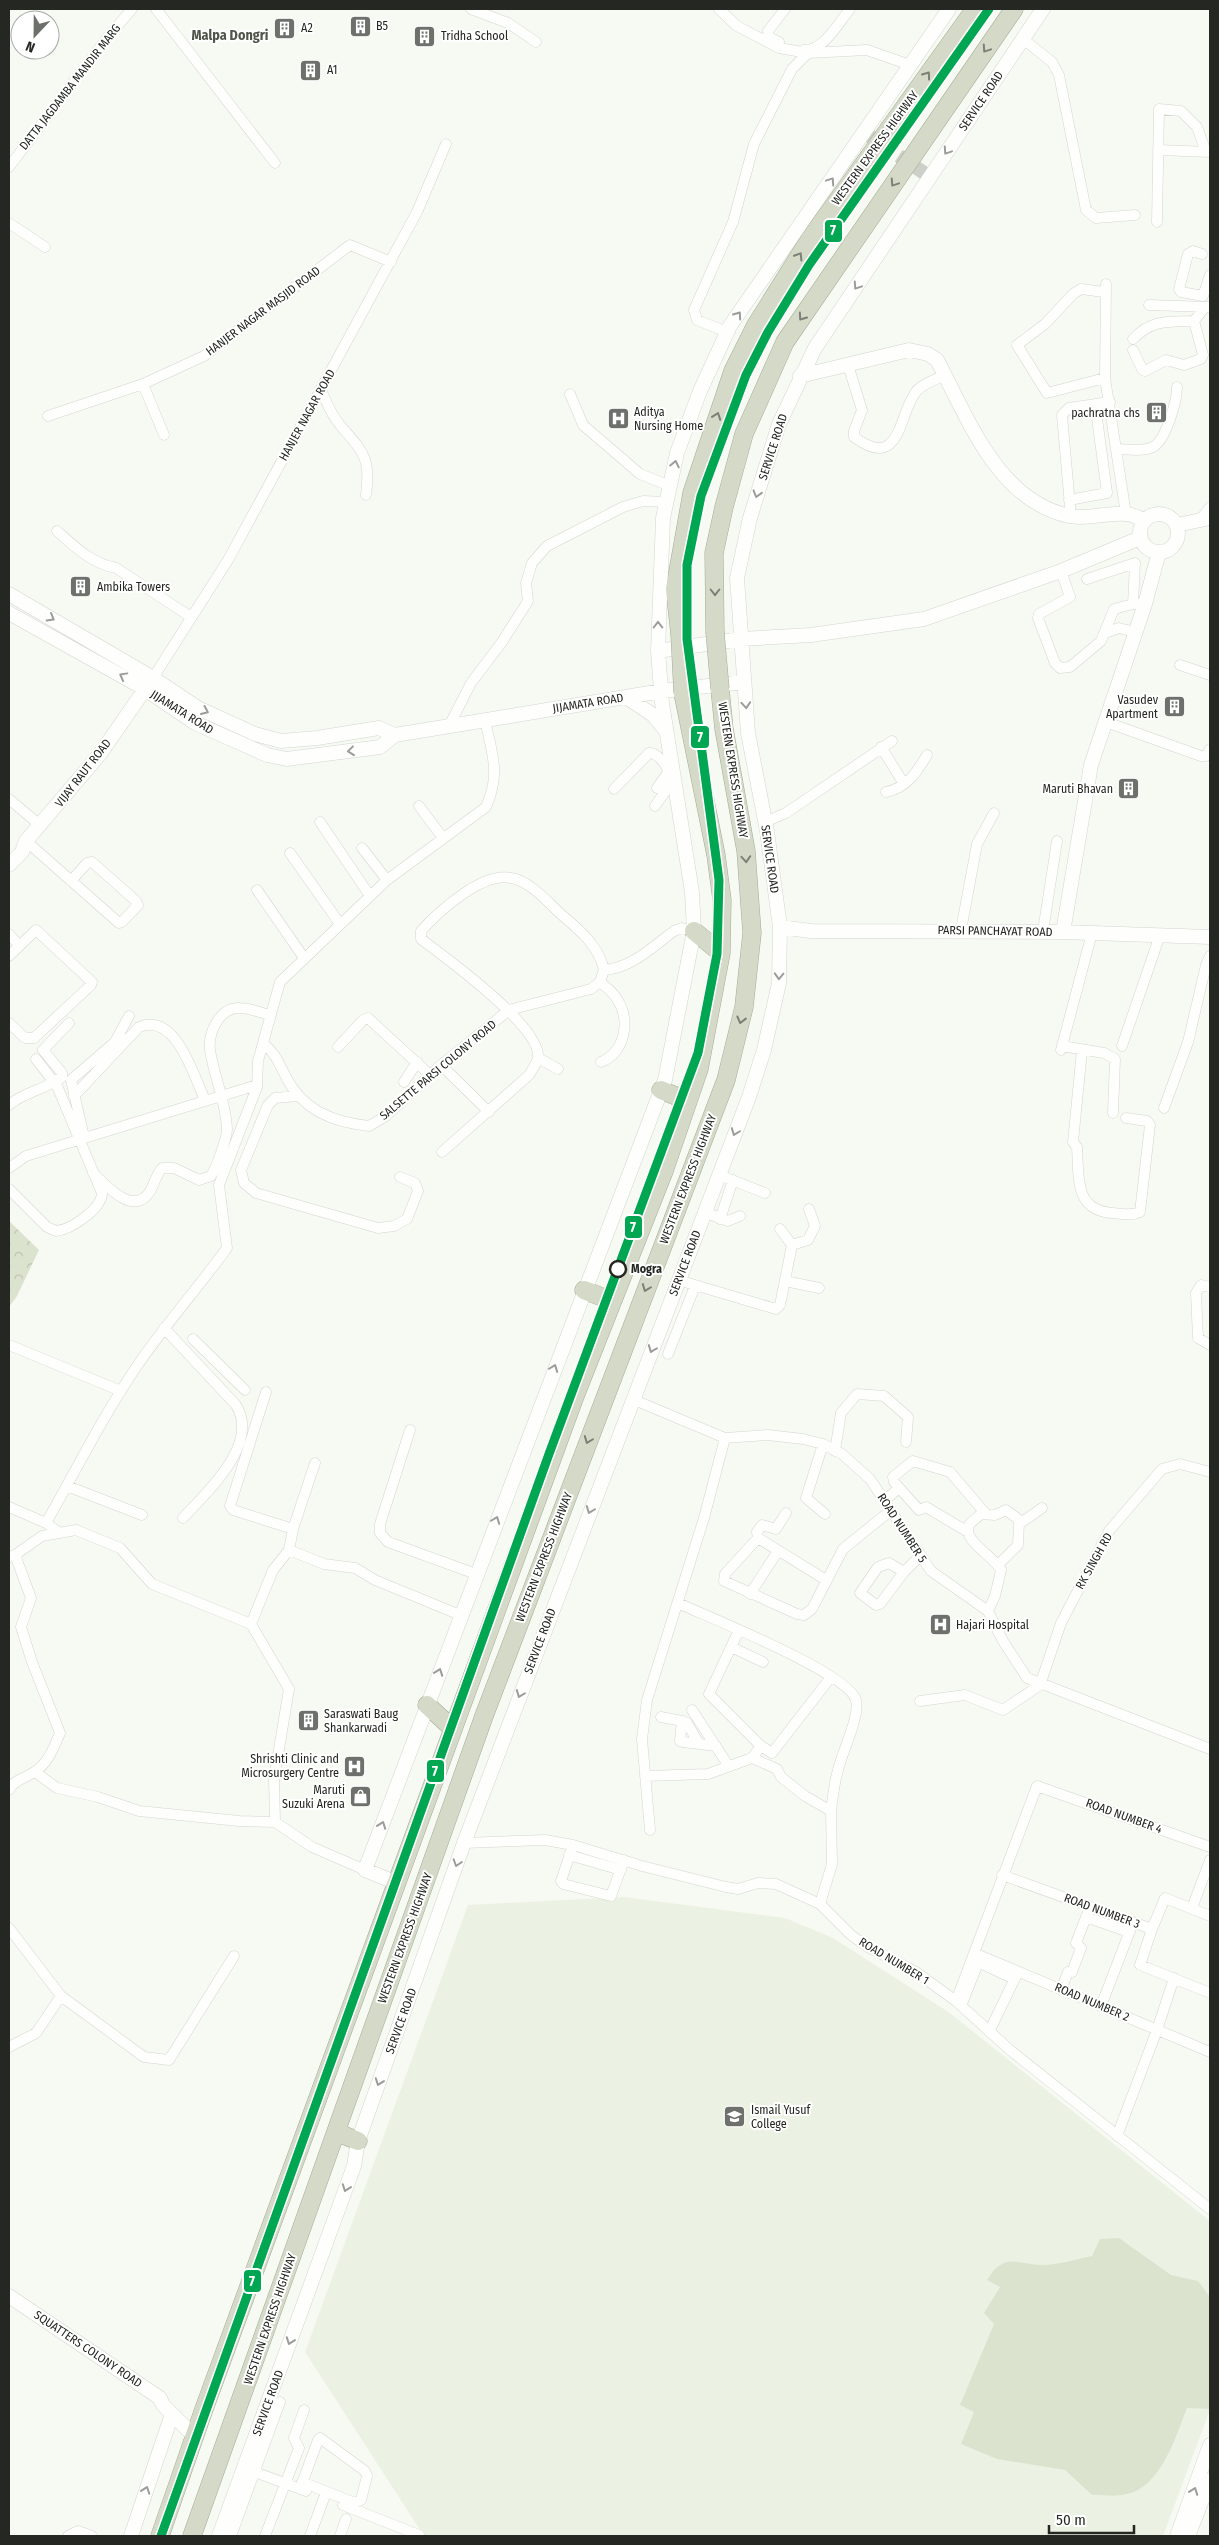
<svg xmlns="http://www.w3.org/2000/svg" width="1219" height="2545" font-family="'Fira Sans Condensed',sans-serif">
<defs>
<pattern id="park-crowns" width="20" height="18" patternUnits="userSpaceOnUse" patternTransform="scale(1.25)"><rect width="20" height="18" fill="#dbe3cf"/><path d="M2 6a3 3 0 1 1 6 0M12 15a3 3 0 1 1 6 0" fill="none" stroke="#bcc3b1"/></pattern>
</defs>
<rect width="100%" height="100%" fill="#f7faf3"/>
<path fill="#ecf2e3" d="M624,1897L785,1918L833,1938L950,2013L1210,2221V2410L1163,2536H424L305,2352L468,1905Z"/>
<path fill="#dbe3cf" d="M1119,2238L1171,2275L1198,2281L1210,2297V2409L1187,2408C1176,2436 1161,2487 1127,2494C1116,2497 1103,2495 1092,2495L1065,2470L997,2459L961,2444L974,2412L960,2405L994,2324L984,2313L1000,2287L987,2280C1004,2252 1016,2264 1042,2265C1058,2265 1076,2259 1092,2256L1100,2239Z"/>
<path fill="url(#park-crowns)" d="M9,1221L39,1250L17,1296L9,1307Z"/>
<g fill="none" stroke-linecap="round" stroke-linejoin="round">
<path stroke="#cdd0c9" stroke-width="14" stroke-dasharray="14 7" stroke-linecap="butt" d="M864,132L930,177"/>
<defs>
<path id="street" d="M156,9L275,163
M471,9L508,23L536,42
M719,9L737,26L779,48L808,53L867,50L910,65
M1023,39L1052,62L1059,75L1086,210L1096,218L1135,215
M779,42L769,37L768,31L785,9
M804,50C824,51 839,22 850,9
M1158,150L1210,152
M9,167L107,38L132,9
M1157,222L1159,109L1181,111L1197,127L1206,152
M9,223L45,247
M1202,254L1193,251L1188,254L1179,289L1181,292L1203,296L1210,275
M1106,284L1105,378L1126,514
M1104,292L1081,289L1073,294L1045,324L1017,345L1047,393L1105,378
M1149,305L1208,307
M727,332L697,320L694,310L733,222L754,144L792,69L808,53
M1133,339C1152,319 1168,322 1194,321L1205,307
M1133,350L1142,369L1145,371L1166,360L1184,365L1201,359L1203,355L1194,321
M848,365L862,410L854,431V437C900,471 898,418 915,393C921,384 935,380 945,375
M143,384L164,435
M321,390C326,401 331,415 340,425C363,452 371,457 366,495
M570,394L583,425L640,474L670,486
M48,416L143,384L204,356L350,245L391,262
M1118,449C1128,449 1143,452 1153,447C1166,440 1177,401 1177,387
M1069,500L1107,493L1097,418
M1071,517L1062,415L1069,408L1110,402
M1200,520L1210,507
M57,531C76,548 91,563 116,568L191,617
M1061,571L1070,597L1039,614L1038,618L1055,663L1060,668L1070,667L1101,641L1114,609L1133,604H1145
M1087,579L1135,563L1133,604
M1105,633L1119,628L1135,632
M1180,665L1210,675
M153,678L228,560L417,212L446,144
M1106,722L1201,756H1206L1210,749
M449,726L471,683L502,642L528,601L526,583L532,563L547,546L623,507L643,501L667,502
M881,747L904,784
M657,788L671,768
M614,789L649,753C656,752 667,764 668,772
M886,792C907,788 917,772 927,755
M9,799L41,826
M419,806L443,838
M655,806L674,779
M320,822L370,896
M765,822L786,813L892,741
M26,841L119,923L122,922L138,905L136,901L92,862L87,863L71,881
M362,848L387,880
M290,853L340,924
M257,890L304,958
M961,930L977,844L994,813
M1043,931L1057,841
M9,934L16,942
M9,956L36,930L92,982L91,985L34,1038H25L9,1023
M604,970C632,968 652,947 674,931L682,928L694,931
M600,982C606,987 613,992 617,999C631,1021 625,1052 601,1062
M264,1044C276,1054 278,1062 285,1075C302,1110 332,1122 369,1126L386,1116L441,1065L509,1010L591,989L600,982L604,970
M1062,1046L1104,1053L1115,1059L1113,1113
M1122,1046L1160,935
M338,1047L363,1020L368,1018L430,1075
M1061,1050L1092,933
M1082,1050L1073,1142L1077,1147C1079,1177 1074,1211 1113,1213C1123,1214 1132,1216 1140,1212L1150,1125L1147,1121L1126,1118
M538,1058L558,1069
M441,1065L489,1112
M404,1082L417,1062
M74,1096L139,1027C176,1011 194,1077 205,1100
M297,1096L275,1098L268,1105L241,1170L244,1183L256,1193L378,1228L394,1226L407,1219L418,1191L415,1183L400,1177
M9,1105C25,1091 45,1090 62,1077V1073L43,1050L69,1023
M1164,1108L1188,1042L1206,965L1210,956
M84,1137L71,1080L115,1042L129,1016
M442,1152L529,1075C532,1070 537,1063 538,1058C542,1027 446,958 421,939V931C439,911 482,872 511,878C531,881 549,904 563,916C581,931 599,947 604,970
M9,1168L26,1156L257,1085
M93,1173C106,1185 132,1216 149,1193C154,1185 156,1175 162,1168H174L199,1180L211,1176C216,1168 227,1139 227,1129C226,1102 214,1077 210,1050C208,1032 220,1007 240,1008C250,1008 261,1013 270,1015
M719,1175L765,1193
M9,1189L47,1227L56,1231C70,1230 102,1209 102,1193L57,1086L36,1059
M704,1212L728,1221L740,1216
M720,1219L733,1180
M780,1229L792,1245
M678,1280L776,1309L780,1305L792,1245L808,1240L815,1226L809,1209
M785,1281L819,1288
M1210,1287L1201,1285L1196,1293L1198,1338L1210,1345
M164,1328L236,1405C260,1444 208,1491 183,1518
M193,1339L245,1390
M9,1345L121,1391
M668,1354L695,1286
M266,1392L230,1506L233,1510L293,1529L289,1550
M632,1399L725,1438L768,1435L803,1439L823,1444L842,1454L870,1479L931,1571L988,1611L1003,1641L1027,1678L1210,1749
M410,1430L380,1524V1533L388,1542L476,1574
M823,1444L806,1498L825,1514
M835,1451L841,1413L857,1394L884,1396L908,1417L906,1442
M67,1486L142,1515
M884,1501L899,1488
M9,1507L46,1523
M786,1513L776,1529L762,1525L757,1532L758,1538L826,1580
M293,1529L315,1463
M968,1532L926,1507L919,1510L894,1482L893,1477L913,1461L950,1472L985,1513
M60,1533L46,1523C76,1470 103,1416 137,1366C165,1325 198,1288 227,1248L219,1185L257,1087L258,1061L280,982L387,880L486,807C501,773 492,754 485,720
M758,1538L725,1574L724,1581L797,1614L804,1615L812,1609L843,1549L890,1511
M9,1557L15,1555L42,1536L76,1530L120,1548L152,1584L251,1624L289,1689L274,1779L275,1822L312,1847L365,1870
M998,1565L1018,1545L1019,1522
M904,1572L880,1604L876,1605L860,1593L878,1567L889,1563L904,1572L919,1557
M750,1594L778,1551
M678,1603C708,1617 849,1673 856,1700C860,1717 842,1752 838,1770C834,1783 833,1797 831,1811
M988,1611L995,1596L1001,1570C995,1557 961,1540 969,1525C972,1521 978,1517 981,1514L995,1515L1006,1510L1022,1522L1042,1508
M251,1624L273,1570L289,1550L324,1564L355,1568L375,1580L460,1615
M739,1630L709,1694L761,1746L752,1758
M731,1647L763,1662
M920,1701L965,1695L1003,1710L1040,1685L1061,1623L1109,1531L1162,1469L1180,1464L1210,1472
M692,1710L728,1765
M661,1717L682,1721
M699,1744L687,1723L682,1721L680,1741L683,1742L716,1746
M761,1746L772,1753L831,1677
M35,1772L57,1788L98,1797L139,1811L239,1821L275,1822
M645,1776L708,1774L752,1758L777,1769L781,1777L805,1796L831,1811L832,1864L820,1904
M9,1790C13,1780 26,1778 34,1772C48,1764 54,1747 60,1733L32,1662L21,1627L31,1598L15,1555
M650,1830L642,1739L647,1700L704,1518L725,1438
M464,1843L545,1840L573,1845L642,1866L726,1887L738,1889L758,1883L776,1884L820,1904L851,1935L868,1947L916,1972L956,2001L1010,2050L1210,2209
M573,1845L561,1881L563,1884L611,1896L624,1860
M569,1855L621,1870
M1002,1875L1152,1929L1140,1965L1210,1993
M1192,1908L1210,1860
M1086,1917L1129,1932
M9,1928L61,1996L144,2057L169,2060L234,1956
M1152,1929L1165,1898L1210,1916
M974,1953L1210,2052
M978,1962L1014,1979
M1061,1990L1068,1972H1072L1081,1948L1076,1943L1090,1907
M956,2001L1037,1786L1210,1847
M961,2006L981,1956
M1101,2006L1133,1923
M989,2032L1018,1972
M9,2047L36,2033L61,1996
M1117,2136L1157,2030L1174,1978
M244,2468L306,2491
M300,2489L318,2440L320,2438L365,2471L367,2476L361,2500L355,2503L302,2482
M343,2505L419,2535
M68,2536L78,2531L92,2536
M231,2536L280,2402
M265,2536L299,2448L294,2438L304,2410
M310,2536L324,2498
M340,2536L346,2519"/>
<path id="secondary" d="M800,376L909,350L928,354L937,360C968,418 997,500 1069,516C1087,520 1107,512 1126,514C1132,514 1139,518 1144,520
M1140 533a19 19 0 1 1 38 0a19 19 0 1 1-38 0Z
M1177,525L1210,518
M9,594L153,678L198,708L255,734L281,741L317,738L379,728L395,735
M9,613L145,689L195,723L267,755L287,759L380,747L395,735L662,691L744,682
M658,651L741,639L811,635L924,619L1061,571L1140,538
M626,697L653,715L666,731
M9,865L22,852L26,841L100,754L150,682
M780,927L811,931L1063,932L1210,937
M1063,932L1091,765L1145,604L1159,552
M397,1883L365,1870L665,1080L694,931L692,892L662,703L658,651L663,518L677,453L700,391L730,326L949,9
M9,2296L160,2398L163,2405L194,2436
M131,2536L172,2414
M219,2536L354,2166L358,2141L464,1843L749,1097L764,1050L779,983L780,927L767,831L748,733L737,578L750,518L779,424L815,348L1043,9
M1177,2536L1210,2445
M1188,2536L1210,2480"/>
<path id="highway" d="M715,632L714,553L724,507L744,434L785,342L1014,9
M680,634L675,589L692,493L733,371L756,325L810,239L975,9
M694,931L721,953
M661,1090L688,1101
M584,1290L612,1301
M427,1705L453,1729
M336,2132L358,2141
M160,2536L204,2409L575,1396L664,1171L699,1069L721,953L722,900L716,855L683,693
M192,2536L484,1716L726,1080L744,1007L752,933L746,851L724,729L720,689"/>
</defs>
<use href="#street" stroke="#d3d6d0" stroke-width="11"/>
<use href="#secondary" stroke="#d3d6d0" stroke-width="15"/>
<use href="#highway" stroke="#a5ac97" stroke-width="19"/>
<use href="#street" stroke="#fefefd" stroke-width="10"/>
<use href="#secondary" stroke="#fefefd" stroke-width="14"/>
<use href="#highway" stroke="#d4d9c8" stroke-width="18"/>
<defs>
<path id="highway-bridge" d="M715,632L720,689
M680,634L683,693"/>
</defs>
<use href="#highway-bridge" stroke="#a5ac97" stroke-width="19" stroke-linecap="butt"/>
<use href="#highway-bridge" stroke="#d4d9c8" stroke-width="18"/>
<defs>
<path id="metro-1" d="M161,2536L549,1454L698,1053L717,954L719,880L687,639V565L701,496L746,375L768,332L809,265L989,9"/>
</defs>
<use href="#metro-1" stroke="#fff" stroke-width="12"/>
<use href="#metro-1" stroke="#00a651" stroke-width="9"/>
</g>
<defs><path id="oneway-chevron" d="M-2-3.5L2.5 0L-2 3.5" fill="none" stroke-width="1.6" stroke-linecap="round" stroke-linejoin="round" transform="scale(1.25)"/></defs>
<g stroke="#7c8075">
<use href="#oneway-chevron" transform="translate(986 49) rotate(124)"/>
<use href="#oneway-chevron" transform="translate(927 75) rotate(-54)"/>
<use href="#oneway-chevron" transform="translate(894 183) rotate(124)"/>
<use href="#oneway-chevron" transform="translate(799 256) rotate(-58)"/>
<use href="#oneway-chevron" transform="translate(802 317) rotate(125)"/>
<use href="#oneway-chevron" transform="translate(717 416) rotate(-70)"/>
<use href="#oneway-chevron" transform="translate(715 592) rotate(90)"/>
<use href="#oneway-chevron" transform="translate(746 859) rotate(86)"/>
<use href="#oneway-chevron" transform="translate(741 1020) rotate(104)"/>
<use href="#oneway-chevron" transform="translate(646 1288) rotate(111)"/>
<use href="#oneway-chevron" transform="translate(588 1440) rotate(111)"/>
</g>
<g stroke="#9c9d9a">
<use href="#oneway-chevron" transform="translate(947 151) rotate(124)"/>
<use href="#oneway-chevron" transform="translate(831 181) rotate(-56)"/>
<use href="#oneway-chevron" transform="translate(857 286) rotate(124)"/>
<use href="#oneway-chevron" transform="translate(738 315) rotate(-55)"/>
<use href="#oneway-chevron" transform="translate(675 464) rotate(-78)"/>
<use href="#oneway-chevron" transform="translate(757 494) rotate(107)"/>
<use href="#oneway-chevron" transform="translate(51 618) rotate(30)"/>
<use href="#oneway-chevron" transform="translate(658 625) rotate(-90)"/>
<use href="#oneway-chevron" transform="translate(123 676) rotate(-151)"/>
<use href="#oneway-chevron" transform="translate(746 705) rotate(86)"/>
<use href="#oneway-chevron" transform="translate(205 711) rotate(25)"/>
<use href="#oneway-chevron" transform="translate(351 751) rotate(173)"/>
<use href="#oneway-chevron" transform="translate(779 976) rotate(92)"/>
<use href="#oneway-chevron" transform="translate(735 1132) rotate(111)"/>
<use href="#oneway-chevron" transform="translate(652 1349) rotate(111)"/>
<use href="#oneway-chevron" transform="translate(554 1368) rotate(-69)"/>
<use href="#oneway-chevron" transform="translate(590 1510) rotate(111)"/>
<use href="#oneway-chevron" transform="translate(496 1520) rotate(-69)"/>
<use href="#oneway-chevron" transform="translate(439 1672) rotate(-70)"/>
<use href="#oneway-chevron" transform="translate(520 1694) rotate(111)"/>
<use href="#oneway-chevron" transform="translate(382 1825) rotate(-70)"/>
<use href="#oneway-chevron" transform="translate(457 1863) rotate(108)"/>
<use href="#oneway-chevron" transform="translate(379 2082) rotate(110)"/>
<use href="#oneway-chevron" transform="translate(346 2188) rotate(110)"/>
<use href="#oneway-chevron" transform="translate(290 2341) rotate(110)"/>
<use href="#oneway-chevron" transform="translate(146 2490) rotate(-71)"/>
<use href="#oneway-chevron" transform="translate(1194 2491) rotate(-70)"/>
</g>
<defs>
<symbol id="building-square" viewBox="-11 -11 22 22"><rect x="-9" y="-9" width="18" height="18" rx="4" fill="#6e716b" stroke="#fff"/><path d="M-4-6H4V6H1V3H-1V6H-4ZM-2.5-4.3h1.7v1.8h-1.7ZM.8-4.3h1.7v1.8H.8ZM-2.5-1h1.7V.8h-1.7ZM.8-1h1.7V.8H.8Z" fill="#fff"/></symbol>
<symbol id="hospital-square" viewBox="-11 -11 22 22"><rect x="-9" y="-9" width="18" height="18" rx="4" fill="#6e716b" stroke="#fff"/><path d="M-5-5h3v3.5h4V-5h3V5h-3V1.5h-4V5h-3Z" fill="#fff"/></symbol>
<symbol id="shop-square" viewBox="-11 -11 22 22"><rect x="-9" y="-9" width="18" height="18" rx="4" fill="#6e716b" stroke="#fff"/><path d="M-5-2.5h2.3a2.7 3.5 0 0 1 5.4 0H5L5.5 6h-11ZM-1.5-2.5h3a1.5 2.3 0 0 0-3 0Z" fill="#fff"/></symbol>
<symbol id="university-square" viewBox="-11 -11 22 22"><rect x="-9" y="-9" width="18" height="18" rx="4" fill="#6e716b" stroke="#fff"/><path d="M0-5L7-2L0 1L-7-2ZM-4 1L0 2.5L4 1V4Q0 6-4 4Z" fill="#fff"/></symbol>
</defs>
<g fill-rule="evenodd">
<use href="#building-square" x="348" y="14" width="25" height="25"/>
<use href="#building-square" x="272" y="16" width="25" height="25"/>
<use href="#building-square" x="412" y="24" width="25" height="25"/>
<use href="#building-square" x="298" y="58" width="25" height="25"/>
<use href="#building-square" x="1144" y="400" width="25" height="25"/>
<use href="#hospital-square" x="606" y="406" width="25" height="25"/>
<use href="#building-square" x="68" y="574" width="25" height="25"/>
<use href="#building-square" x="1162" y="694" width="25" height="25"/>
<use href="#building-square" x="1116" y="776" width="25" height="25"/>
<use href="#hospital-square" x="928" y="1612" width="25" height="25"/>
<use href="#building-square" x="296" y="1708" width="25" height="25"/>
<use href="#hospital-square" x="342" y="1754" width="25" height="25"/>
<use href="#shop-square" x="348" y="1784" width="25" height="25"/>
<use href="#university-square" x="722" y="2104" width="25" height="25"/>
</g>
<circle fill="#fff" stroke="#252722" stroke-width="2.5" cx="618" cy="1269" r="8"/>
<g text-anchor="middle" stroke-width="4" stroke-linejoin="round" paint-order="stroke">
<g font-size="12" fill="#252722" stroke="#fff" text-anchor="start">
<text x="376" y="30">B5</text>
<text x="301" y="32">A2</text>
<text x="441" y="40">Tridha School</text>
<text x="327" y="74">A1</text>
<text x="634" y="416">Aditya<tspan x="634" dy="14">Nursing Home</tspan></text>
<text x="1140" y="417" text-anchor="end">pachratna chs</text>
<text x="97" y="591">Ambika Towers</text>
<text x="1158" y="704" text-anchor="end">Vasudev<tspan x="1158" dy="14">Apartment</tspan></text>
<text x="1113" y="793" text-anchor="end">Maruti Bhavan</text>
<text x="956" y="1629">Hajari Hospital</text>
<text x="324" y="1718">Saraswati Baug<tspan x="324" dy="14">Shankarwadi</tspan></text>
<text x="339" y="1763" text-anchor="end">Shrishti Clinic and<tspan x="339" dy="14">Microsurgery Centre</tspan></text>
<text x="345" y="1794" text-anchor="end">Maruti<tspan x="345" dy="14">Suzuki Arena</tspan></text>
<text x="751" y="2114">Ismail Yusuf<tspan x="751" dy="14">College</tspan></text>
</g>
<g font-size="12" fill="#252722" stroke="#fff">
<text transform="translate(70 87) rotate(-52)" y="4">DATTA JAGDAMBA MANDIR MARG</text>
<text transform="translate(981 101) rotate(-56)" y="4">SERVICE ROAD</text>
<text transform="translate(875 148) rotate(-54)" y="4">WESTERN EXPRESS HIGHWAY</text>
<text transform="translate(263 311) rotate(-37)" y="4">HANJER NAGAR MASJID ROAD</text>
<text transform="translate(307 415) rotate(-61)" y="4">HANJER NAGAR ROAD</text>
<text transform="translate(773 447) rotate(-72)" y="4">SERVICE ROAD</text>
<text transform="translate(588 703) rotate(-9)" y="4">JIJAMATA ROAD</text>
<text transform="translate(182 712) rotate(32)" y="4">JIJAMATA ROAD</text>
<text transform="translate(733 770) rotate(81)" y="4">WESTERN EXPRESS HIGHWAY</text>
<text transform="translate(83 773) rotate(-52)" y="4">VIJAY RAUT ROAD</text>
<text transform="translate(770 859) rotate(82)" y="4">SERVICE ROAD</text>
<text transform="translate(995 931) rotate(1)" y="4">PARSI PANCHAYAT ROAD</text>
<text transform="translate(438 1070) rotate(-40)" y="4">SALSETTE PARSI COLONY ROAD</text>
<text transform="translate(688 1179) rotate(-69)" y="4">WESTERN EXPRESS HIGHWAY</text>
<text transform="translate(685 1263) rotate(-69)" y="4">SERVICE ROAD</text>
<text transform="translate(902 1528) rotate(57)" y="4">ROAD NUMBER 5</text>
<text transform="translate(544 1557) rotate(-69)" y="4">WESTERN EXPRESS HIGHWAY</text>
<text transform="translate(1094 1561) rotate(-61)" y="4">RK SINGH RD</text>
<text transform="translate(540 1641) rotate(-69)" y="4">SERVICE ROAD</text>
<text transform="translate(1124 1816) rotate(20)" y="4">ROAD NUMBER 4</text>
<text transform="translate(1102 1911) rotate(20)" y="4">ROAD NUMBER 3</text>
<text transform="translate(405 1938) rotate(-70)" y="4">WESTERN EXPRESS HIGHWAY</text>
<text transform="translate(894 1961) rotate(31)" y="4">ROAD NUMBER 1</text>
<text transform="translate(1092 2002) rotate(23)" y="4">ROAD NUMBER 2</text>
<text transform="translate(401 2021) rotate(-70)" y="4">SERVICE ROAD</text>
<text transform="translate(270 2319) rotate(-71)" y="4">WESTERN EXPRESS HIGHWAY</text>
<text transform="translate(88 2349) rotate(34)" y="4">SQUATTERS COLONY ROAD</text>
<text transform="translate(268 2403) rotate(-70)" y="4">SERVICE ROAD</text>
</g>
<g font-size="12" font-weight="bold" fill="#252722" stroke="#fff" text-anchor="start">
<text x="631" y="1273">Mogra</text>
</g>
<g font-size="14" font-weight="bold" fill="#50554a" stroke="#fff">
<text x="230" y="40">Malpa Dongri</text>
</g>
</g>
<g stroke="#fff" stroke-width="2">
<rect x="824" y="219" width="19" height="24" rx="5" fill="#00a651"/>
<rect x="690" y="725" width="20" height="24" rx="5" fill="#00a651"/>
<rect x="624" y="1215" width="19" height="24" rx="5" fill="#00a651"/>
<rect x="426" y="1759" width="19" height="24" rx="5" fill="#00a651"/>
<rect x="243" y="2269" width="19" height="24" rx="5" fill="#00a651"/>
</g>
<g font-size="14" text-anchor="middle" font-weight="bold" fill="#fff">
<text x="833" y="235">7</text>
<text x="700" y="742">7</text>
<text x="633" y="1232">7</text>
<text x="435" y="1776">7</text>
<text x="252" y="2286">7</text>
</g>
<rect width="1219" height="2545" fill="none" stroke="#252722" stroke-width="20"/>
<g transform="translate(35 35) rotate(202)"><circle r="24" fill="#ffffff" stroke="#a8a9a7"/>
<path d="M0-4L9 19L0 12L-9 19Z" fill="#6e716b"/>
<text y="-8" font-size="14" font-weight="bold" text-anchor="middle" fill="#252722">N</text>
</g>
<path d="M1049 2525v8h85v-8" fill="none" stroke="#252722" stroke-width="2.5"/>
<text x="1056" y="2525" font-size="15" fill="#252722" stroke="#ffffff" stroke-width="4" paint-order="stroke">50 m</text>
</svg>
